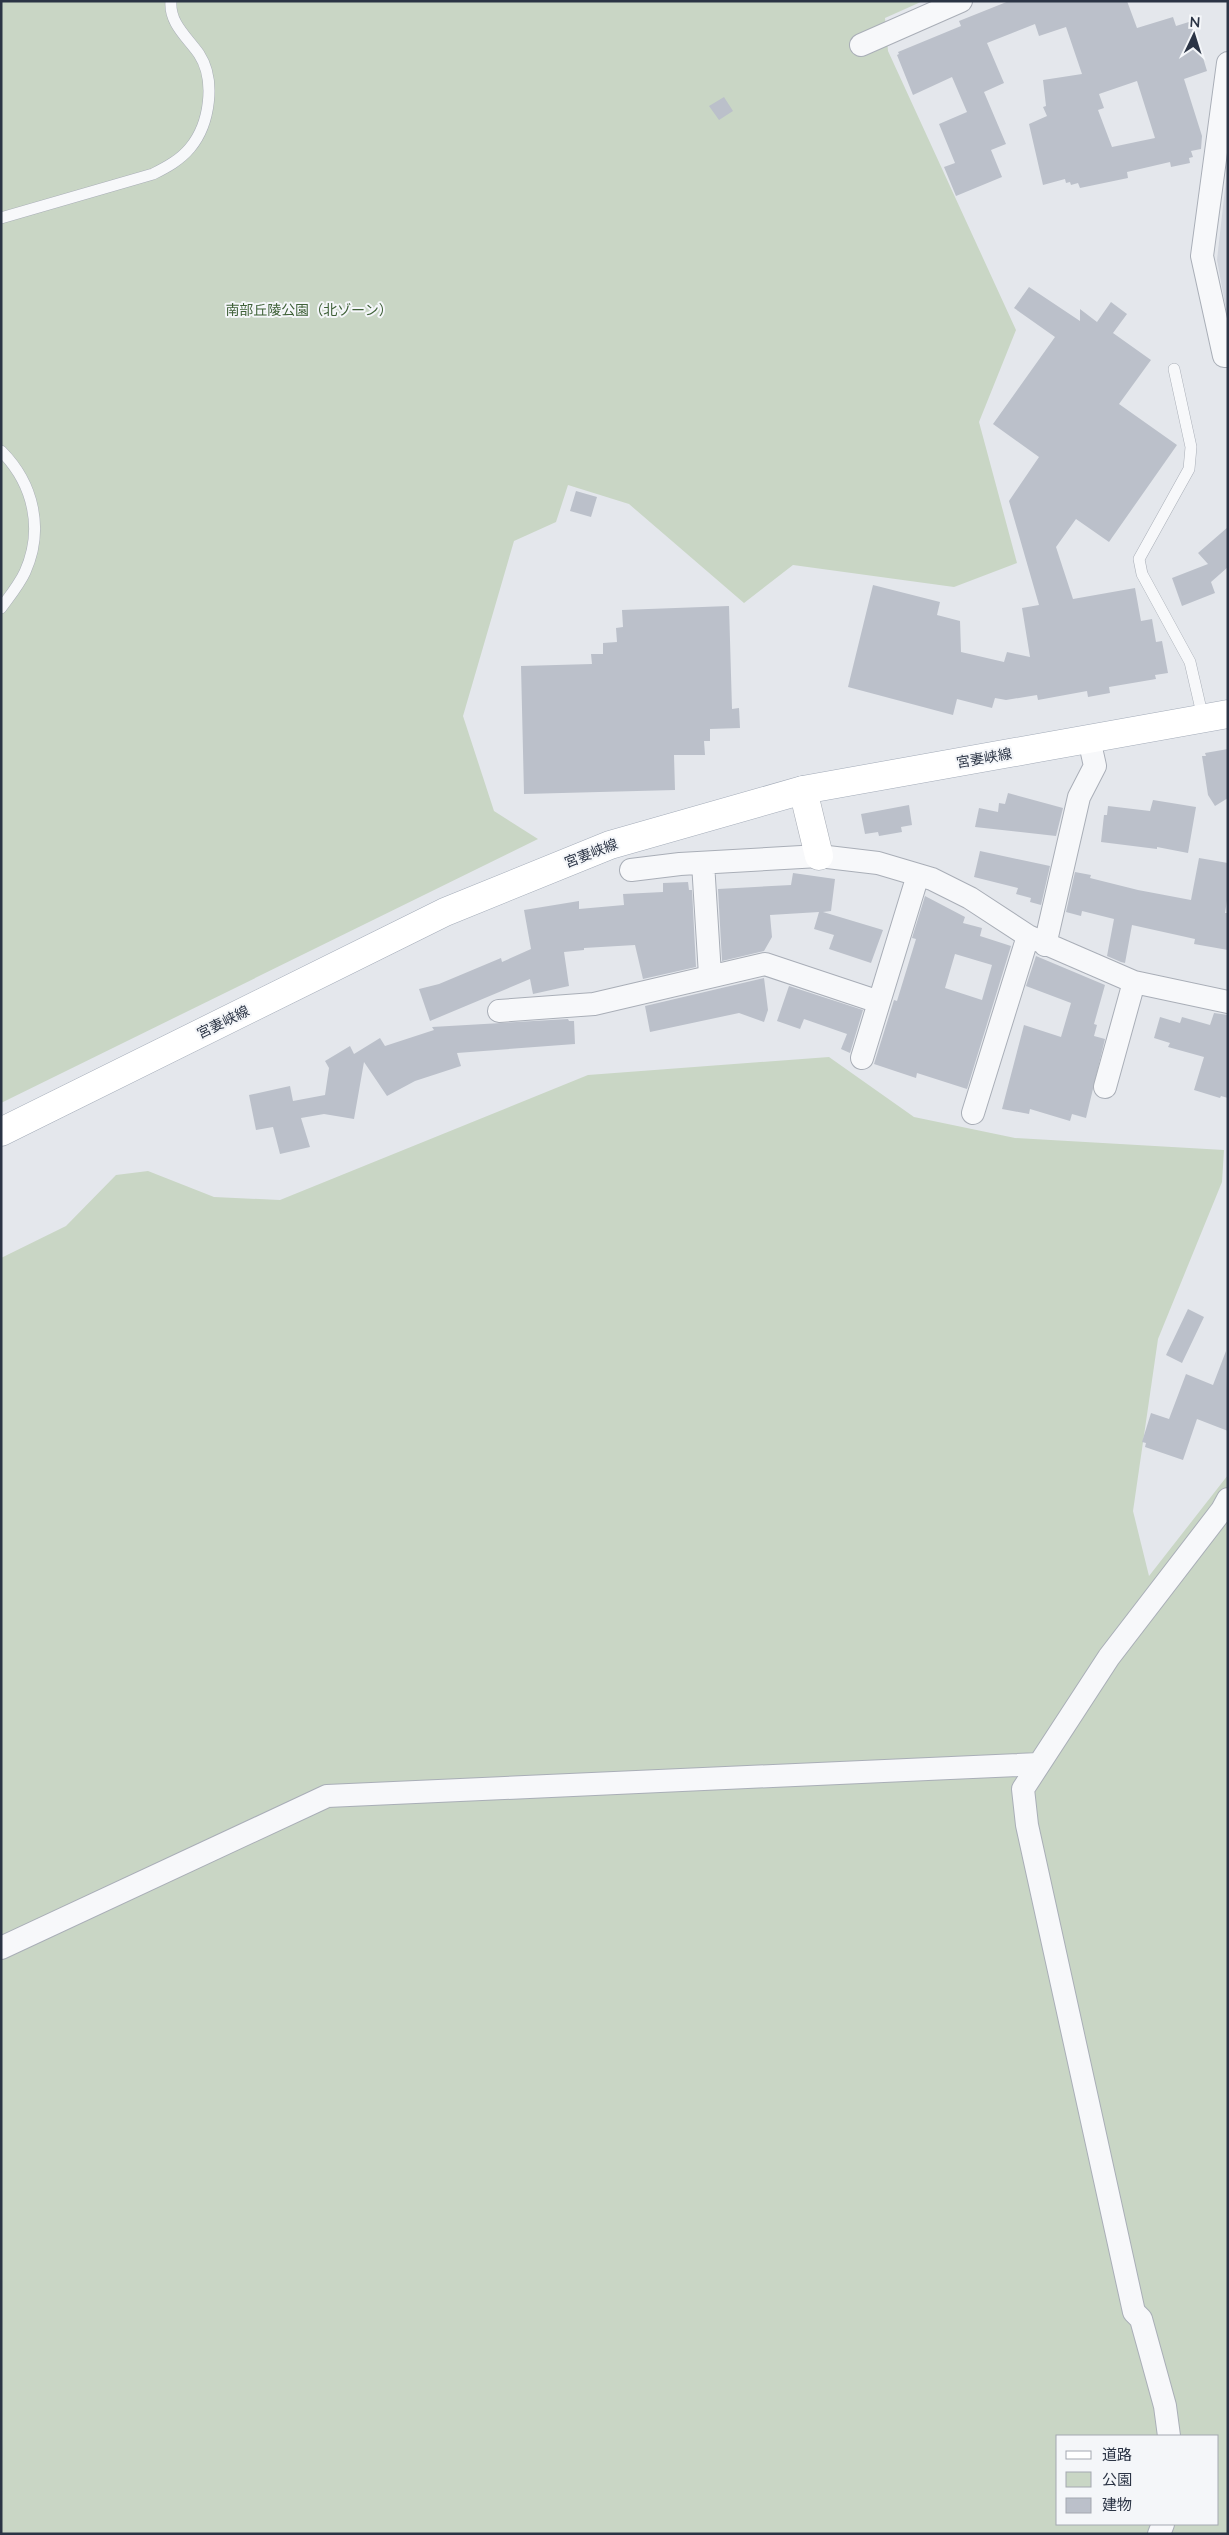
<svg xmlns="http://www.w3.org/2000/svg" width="1229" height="2535" font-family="Lato,'Noto Sans JP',sans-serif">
<rect width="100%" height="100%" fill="#e4e7ec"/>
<path fill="#d2d6de" d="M1228,162V320L1217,260Z"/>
<path fill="#c9d6c5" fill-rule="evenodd" d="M1,1H923L885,18L888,51L1016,330L979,422L1017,563L954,587L793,565L744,603L629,504L568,485L556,522L514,541L463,716L494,811L538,839L1,1103Z
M829,1057L914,1117L1015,1138L1224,1150L1222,1182L1158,1339L1133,1511L1149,1576L1228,1475V2534H1V1258L66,1226L116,1175L148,1171L214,1197L280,1200L588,1075ZM1058,2436H1218V2524H1058Z"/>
<path fill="#bbc0ca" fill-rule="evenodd" d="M1009,1H1127L1137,28L1173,17L1176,26L1192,21L1207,71L1184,79L1202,136L1201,149L1191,151L1193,157L1189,158L1190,163L1171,167L1170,162L1127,172L1128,178L1080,188L1078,183L1071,185L1070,182L1066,183L1065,179L1043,185L1029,124L1047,116L1043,107L1046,106L1043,80L1082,74L1066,27L1039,36L1035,24L987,43L1004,83L984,92L1006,144L991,150L1002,177L956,196L944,167L955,163L939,124L967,112L952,77L913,95L897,55L899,54L898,52L961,26L959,21ZM1137,81L1155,138L1112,147L1098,110L1104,108L1099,94Z
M724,97L733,111L719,120L709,106Z
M1029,287L1080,321V309L1097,322L1111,302L1127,314L1113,333L1151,360L1119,404L1177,445L1109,542L1076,519L1056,547L1073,599L1135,588L1141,621L1152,619L1156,642L1162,641L1168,673L1155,675L1156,679L1109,687L1110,693L1088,697L1087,691L1038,700L1037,695L1006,700L995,698L992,708L957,699L953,715L848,687L873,585L940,602L937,615L960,621L961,652L1004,662L1007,652L1030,657L1022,608L1039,605L1009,501L1039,457L993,424L1055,337L1014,308Z
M576,491L597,497L591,517L570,511Z
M1228,527V567L1211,582L1215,593L1182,606L1172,578L1208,564L1198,553Z
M729,606L732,709L739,708L740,728L710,729V741H704L705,755H674L675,790L524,794L521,666L592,664L591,654H603V643L617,642L616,628L623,627L622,610Z
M1228,749V798L1215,806L1208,795L1202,756H1206L1205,753Z
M1008,793L1063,808L1056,836L975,827L979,808L998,812L999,803L1005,804Z
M1153,800L1196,807L1188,853L1157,847V849L1101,842L1104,815H1107L1108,806L1150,811Z
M909,805L912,825L901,827L902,832L879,836L878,832L865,834L861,814Z
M980,851L1050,866L1041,905L1030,902L1031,898L1016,894L1018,888L974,877Z
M1199,858L1228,863V894L1225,913H1228V950L1194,944L1195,939L1132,925L1125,963L1121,962L1107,956L1114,919L1082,911L1081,916L1066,912L1075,872L1091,875L1090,878L1138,890L1191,900Z
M793,873L835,879L831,911L823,912L883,930L871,963L829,949L834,935L814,929L819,912L770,915L772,937L764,951L722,961L718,889L791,885Z
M688,882L689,890H692L696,967L643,979L635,945L584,948V950L564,952L569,986L533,994L530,979L430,1021L419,989L439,984L501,958L502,962L531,949L524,910L579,901V909L624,905L623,894L663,892V883Z
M925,896L965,917L963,923L982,928L980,936L1011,946L967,1089L917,1073L916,1078L874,1064L894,1000L897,1001L916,939L912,938ZM955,954L992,965L982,1000L945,988Z
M1036,956L1105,985L1094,1024L1097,1025L1094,1036L1105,1039L1086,1118L1072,1114L1070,1121L1030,1109L1029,1114L1002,1109L1024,1025L1061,1037L1071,1003L1026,986Z
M764,978L768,1010L764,1022L739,1013L650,1032L645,1006Z
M789,986L863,1010L850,1053L841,1049L847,1034L804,1019L800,1029L777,1021Z
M1214,1013L1228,1015V1098L1221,1096L1220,1098L1194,1090L1204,1057L1168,1047L1170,1043L1154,1038L1160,1017L1180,1023L1182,1017L1210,1025Z
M568,1019L569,1021H574L575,1044L457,1053L461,1066L415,1081L387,1096L364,1062L354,1119L324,1114L301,1118L310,1147L280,1154L273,1127L256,1130L249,1095L290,1086L293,1101L325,1095L329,1068L325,1061L350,1046L354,1054L380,1038L385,1046L434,1030L432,1027Z
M1188,1309L1204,1317L1182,1363L1166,1355Z
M1226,1351L1228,1431L1197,1419L1183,1460L1145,1447L1146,1443L1142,1442L1151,1413L1169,1419L1186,1374L1213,1385Z"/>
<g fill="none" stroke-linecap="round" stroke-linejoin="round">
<defs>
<path id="lane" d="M1,218L153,174C167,167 180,160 190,148C210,124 216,80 199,54C187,37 169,23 171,1
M1174,369L1191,447L1189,469L1139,559L1142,574L1190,662L1203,718
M1,451C34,484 44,530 25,572C19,585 9,597 1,608"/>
<path id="street" d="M861,45L961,1
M1228,63L1202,256L1224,356H1228
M703,863L710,975
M631,870L680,864L819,856L878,863L932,879L970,898L1028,936L1134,982L1228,1002
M1045,945L1079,797L1095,766L1089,739
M499,1011L594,1004L765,964L879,1002
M862,1058L918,875
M1105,1087L1134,982
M973,1113L1028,936
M1,1948L327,1796L1039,1764
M1169,2436L1165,2406L1141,2319L1134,2312L1027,1825L1023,1789L1109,1657L1222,1510L1228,1499
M1159,2534L1163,2524"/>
<path id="secondary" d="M803,790L819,856"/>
<path id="primary" d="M1,1132L445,912L610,845L803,790L1228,714"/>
</defs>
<use href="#lane" stroke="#a9aeb7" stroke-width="12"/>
<use href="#street" stroke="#a9aeb7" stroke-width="24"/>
<use href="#secondary" stroke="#a9aeb7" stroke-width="29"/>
<use href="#primary" stroke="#a3abb8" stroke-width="29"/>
<use href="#lane" stroke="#f7f8fa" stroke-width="11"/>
<use href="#street" stroke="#f7f8fa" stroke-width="22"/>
<use href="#secondary" stroke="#fff" stroke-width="28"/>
<use href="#primary" stroke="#fff" stroke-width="28"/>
</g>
<g text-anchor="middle" stroke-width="4" stroke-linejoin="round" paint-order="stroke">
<g font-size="14" fill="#3f6138" stroke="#f4f6f9">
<text x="309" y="315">南部丘陵公園（北ゾーン）</text>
</g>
<g font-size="14" fill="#2b3445" stroke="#f4f6f9">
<text transform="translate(984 758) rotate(-10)" y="5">宮妻峡線</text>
<text transform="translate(591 853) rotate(-21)" y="5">宮妻峡線</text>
<text transform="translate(223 1022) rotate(-26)" y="5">宮妻峡線</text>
</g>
</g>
<rect width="1229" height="2535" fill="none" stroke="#2b3445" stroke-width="5"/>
<rect x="1056" y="2435" width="162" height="90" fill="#f4f6f9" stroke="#a4a8b1"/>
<rect x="1066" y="2451" width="25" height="8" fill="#ffffff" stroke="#a4a8b1"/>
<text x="1102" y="2460" font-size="15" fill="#2b3445">道路</text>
<rect x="1066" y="2472" width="25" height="15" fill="#c9d6c5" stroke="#a4a8b1"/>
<text x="1102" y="2485" font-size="15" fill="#2b3445">公園</text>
<rect x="1066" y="2498" width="25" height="15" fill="#bbc0ca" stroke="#a4a8b1"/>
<text x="1102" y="2510" font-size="15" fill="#2b3445">建物</text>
<g transform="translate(1194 35) rotate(4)" stroke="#f4f6f9" stroke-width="4" paint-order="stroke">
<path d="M0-4L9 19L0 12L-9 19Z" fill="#2b3445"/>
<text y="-8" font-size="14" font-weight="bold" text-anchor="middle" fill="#2b3445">N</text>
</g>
</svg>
